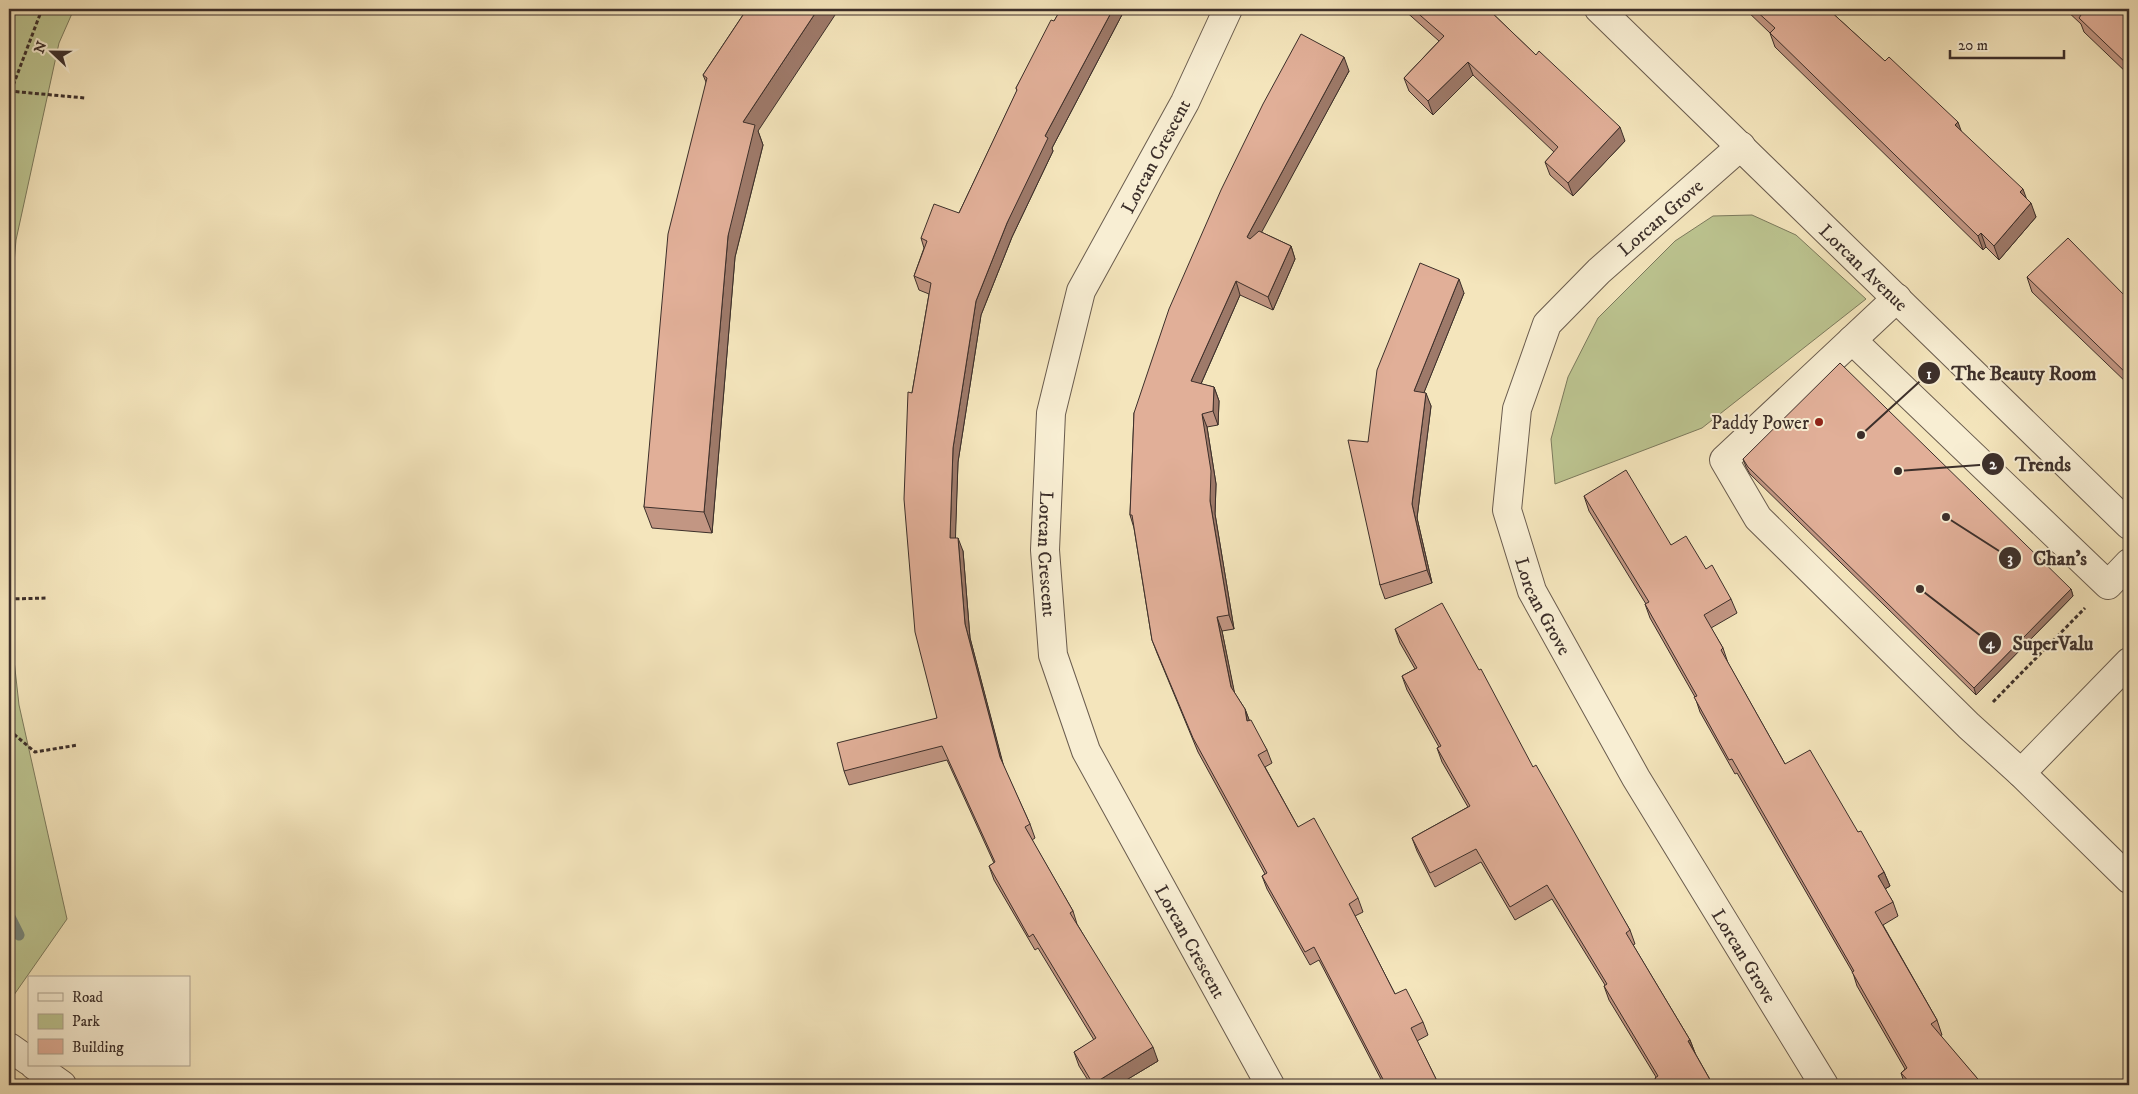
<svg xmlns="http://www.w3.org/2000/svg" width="2138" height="1094" font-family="'IM FELL DW Pica',serif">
<rect width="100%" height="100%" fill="#f4e5bc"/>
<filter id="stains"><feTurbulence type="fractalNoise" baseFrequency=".004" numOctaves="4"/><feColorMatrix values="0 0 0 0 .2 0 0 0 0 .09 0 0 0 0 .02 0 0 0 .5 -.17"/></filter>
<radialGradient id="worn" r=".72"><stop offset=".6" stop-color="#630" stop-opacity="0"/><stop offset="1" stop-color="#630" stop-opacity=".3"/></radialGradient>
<path fill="#bcc490" stroke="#7c7a5d" d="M9,9H74L59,43L16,240L9,321Z
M1752,215L1796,235L1866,299L1702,428L1555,484L1551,439L1568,377L1598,318L1675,241L1713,216Z
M9,615L19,705L67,919L9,1002Z"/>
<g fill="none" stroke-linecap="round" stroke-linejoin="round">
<path stroke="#76857a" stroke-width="11" d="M9,915L19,935"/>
<defs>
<g id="minor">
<path id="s1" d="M1228,9L1185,102L1081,291L1051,413L1045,550L1053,655L1086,751L1270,1085"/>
<path id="s2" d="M1599,9L2129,525"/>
<path id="s3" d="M1741,146L1599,271L1547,324L1517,409L1507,510L1532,591L1636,778L1824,1085"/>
<path d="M1897,298L1724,460L1758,518L1969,726L2021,773"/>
<path d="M1852,340L2108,585L2129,563"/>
<path d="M2129,662L2021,773L2129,879"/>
<path d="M9,1047L29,1061"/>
<path d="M34,1065L62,1085"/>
</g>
</defs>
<use href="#minor" stroke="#6a5c4e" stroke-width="30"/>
<path stroke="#3c2f2a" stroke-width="3" stroke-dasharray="4 2.5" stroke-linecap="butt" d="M9,91L85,98
M9,104L11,91L42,9
M9,599L47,598
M1993,702L2085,608
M9,730L35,752L78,745"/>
<use href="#minor" stroke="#f8eed3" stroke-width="28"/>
</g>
<path fill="#c29683" stroke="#3c2f2a" d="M747,9L758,131L763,145L735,257L712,533L652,528L644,507L706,82L703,75Z
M1061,9H1125L1052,148L1053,151L1012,237L981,315L958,462L955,538L963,551L970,638L1003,765L1030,824L1035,838L1032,840L1073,911L1077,924L1158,1061L1118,1085H1091L1079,1066L1074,1052L1094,1040L1038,948L1035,950L994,880L989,866L994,863L947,760L849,785L844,771L937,718L912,393L929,294L919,290L914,276L924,248L921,238L959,213L1017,91L1016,88Z
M1403,9H1488L1625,141L1573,196L1550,175L1545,162L1554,152L1473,75L1433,115L1409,91L1404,78L1439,41Z
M1745,9H1828L1961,131L2026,198L2036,217L1999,260L1986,247L1983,250L1775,47L1770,33Z
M2065,9H2129V75L2084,32L2081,24Z
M1349,71L1261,232L1291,246L1295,259L1273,310L1240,295L1201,384L1214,387L1219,401L1218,425L1207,427L1216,484L1215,514L1234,629L1222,631L1234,692L1245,709L1249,720L1267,750L1272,763L1265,767L1298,827L1358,898L1363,912L1355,916L1395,994L1423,1022L1428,1035L1417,1041L1439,1085H1384L1319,960L1310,965L1267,889L1262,876L1265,874L1198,752L1157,653L1152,640L1134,528L1130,515L1134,413Z
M2027,277L2129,300V385L2032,292Z
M1464,293L1424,392L1431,406L1417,518L1432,583L1385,599L1380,585L1368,442Z
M1743,459L2071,589L2073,596L1976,695L1750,474L1746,467Z
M1584,496L1671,545L1706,569L1731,599L1737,613L1711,628L1723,648L1728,663L1785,764L1858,832L1884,872L1890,886L1885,889L1893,902L1898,916L1883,925L1937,1020L1942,1035L1940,1036L1983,1085H1905L1901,1073L1905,1069L1857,986L1853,973L1737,773L1735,774L1700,712L1695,697L1650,618L1645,604H1646L1589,511Z
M1395,629L1533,767L1630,930L1635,944L1633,945L1690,1040L1695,1053L1713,1085H1658L1655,1078L1656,1077L1609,1000L1604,986L1605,985L1552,899L1515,920L1481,862L1435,887L1417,851L1412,838L1468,807L1442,762L1437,748L1439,747L1407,690L1402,676L1415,669L1400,643Z"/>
<path fill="#9e7a6a" stroke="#3c2f2a" d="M818,9H839L758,131L763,145L735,257L712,533L704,512L728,236L743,122Z
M1113,9H1125L1052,148L1053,151L1012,237L981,315L958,462L955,552L950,538L953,448L976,301L1007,223L1045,136Z
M1344,57L1349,71L1252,250L1247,237Z
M1468,62L1473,75L1433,115L1428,101Z
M1958,122L1963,136L1955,125Z
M1620,127L1625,141L1573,196L1568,183Z
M2023,189L2028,203L2020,192Z
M2031,203L2036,217L1999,260L1994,246Z
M1981,233L1986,247L1983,250L1978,236Z
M1291,246L1295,259L1273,310L1268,297Z
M1459,279L1464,293L1419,405L1414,391Z
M1236,281L1240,295L1196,395L1191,381Z
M1214,387L1219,401L1218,425L1213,411Z
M1426,393L1431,406L1417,518L1432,583L1427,570L1412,504Z
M1202,414L1207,427L1216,484L1215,514L1234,629L1229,615L1210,501Z
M958,538L963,551L970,638L1005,771L1000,757L965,624Z
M2071,589L2073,596L1976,695L1974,688Z
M1217,617L1222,631L1236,700L1231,687Z
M1245,709L1250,722L1247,721Z
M1884,872L1890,886L1883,890L1878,876Z
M1690,1040L1695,1053L1688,1041Z
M1153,1047L1158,1061L1118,1085H1094L1093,1084Z"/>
<path fill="#e1af98" stroke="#3c2f2a" d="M747,9H818L743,122L755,125L728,236L704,512L644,507L668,234L707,78L703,75Z
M1061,9H1113L1045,136L1048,138L1007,223L976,301L953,448L950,538H958L965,624L1000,757L1030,824L1025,827L1073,911L1070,913L1153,1047L1093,1084L1074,1052L1096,1038L1033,934L1029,937L989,866L995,862L942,746L844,771L837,743L937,718L915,632L904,499L908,392L912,393L931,283L914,276L927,241L921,238L934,204L959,213L1017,90L1016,88L1051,20L1054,21Z
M1413,9H1488L1536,55L1539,51L1620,127L1568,183L1545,162L1558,147L1468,62L1428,101L1404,78L1444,36Z
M1754,9H1828L1885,61L1889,57L1958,122L1955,125L2023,189L2020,192L2031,203L1994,246L1981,233L1978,236L1770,33L1775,28Z
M2075,9H2129V66L2079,18L2081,15Z
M1301,34L1344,57L1247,237L1250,239L1259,231L1291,246L1268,297L1236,281L1191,381L1214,387L1213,411L1202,414L1211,471L1210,501L1229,615L1217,617L1231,687L1245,709L1247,721L1251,720L1267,750L1258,755L1298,827L1314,818L1358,898L1349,904L1395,994L1406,989L1423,1022L1411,1028L1439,1085H1386L1314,947L1305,952L1262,876L1267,873L1193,738L1152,640L1132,515H1130L1134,413L1169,309L1221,190L1263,104Z
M2068,238L2129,300V376L2027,277Z
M1420,263L1459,279L1414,391L1426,393L1412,504L1427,570L1380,585L1348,440L1368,442L1377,370Z
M1840,363L2071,589L1974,688L1748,467L1743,459Z
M1626,470L1671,545L1686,536L1706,569L1712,565L1731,599L1704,615L1723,648L1721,650L1785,764L1810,750L1858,832L1861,831L1884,872L1878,876L1893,902L1875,912L1937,1020L1931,1024L1983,1085H1912L1901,1073L1907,1068L1852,972L1854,971L1732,759L1729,760L1694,697L1697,696L1645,604L1649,602L1584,496Z
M1442,603L1479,670L1481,669L1533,767L1536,765L1630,930L1626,933L1690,1040L1688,1041L1713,1085H1659L1655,1078L1658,1076L1604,986L1607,984L1547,885L1510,907L1476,849L1430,873L1412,838L1470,806L1437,748L1441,746L1402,676L1417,668L1395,629Z"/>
<circle fill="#8f2418" stroke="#f8eed3" stroke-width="2" cx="1819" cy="422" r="5"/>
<g text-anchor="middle" stroke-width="4" stroke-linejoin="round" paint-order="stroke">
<g font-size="19" fill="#3c2f2a" stroke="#f8eed3">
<text transform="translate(1155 156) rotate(-62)" y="7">Lorcan Crescent</text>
<text transform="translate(1660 217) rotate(-41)" y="7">Lorcan Grove</text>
<text dy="7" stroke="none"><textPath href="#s2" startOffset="370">Lorcan Avenue</textPath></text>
<text dy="7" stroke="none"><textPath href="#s1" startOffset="585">Lorcan Crescent</textPath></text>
<text dy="7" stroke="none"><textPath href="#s3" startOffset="558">Lorcan Grove</textPath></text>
<text dy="7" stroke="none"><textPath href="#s1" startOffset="1005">Lorcan Crescent</textPath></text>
<text dy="7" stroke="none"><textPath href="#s3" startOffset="962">Lorcan Grove</textPath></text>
</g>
<g font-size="19" fill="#3c2f2a" stroke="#f8eed3" text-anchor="end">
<text x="1809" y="429">Paddy Power</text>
</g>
</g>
<path fill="none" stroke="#3c2f2a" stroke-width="2" d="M1861 435L1929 373M1898 471L1993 464M1946 517L2010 558M1920 589L1990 643"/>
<g fill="#3c2f2a" stroke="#f8eed3" stroke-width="2">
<circle cx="1861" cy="435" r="5"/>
<circle cx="1898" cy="471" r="5"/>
<circle cx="1946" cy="517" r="5"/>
<circle cx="1920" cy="589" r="5"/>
<circle cx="1929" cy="373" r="12"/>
<circle cx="1993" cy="464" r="12"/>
<circle cx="2010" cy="558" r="12"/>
<circle cx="1990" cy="643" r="12"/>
</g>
<g font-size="15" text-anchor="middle" font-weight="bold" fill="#fff">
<text x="1929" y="379">1</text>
<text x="1993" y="469">2</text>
<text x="2010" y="563">3</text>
<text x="1990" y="648">4</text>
</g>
<g font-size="20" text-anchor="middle" font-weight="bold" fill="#3c2f2a" stroke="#f8eed3" stroke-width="4" stroke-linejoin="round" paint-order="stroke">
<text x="2024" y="380">The Beauty Room</text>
<text x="2043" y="471">Trends</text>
<text x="2060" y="565">Chan's</text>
<text x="2053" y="650">SuperValu</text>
</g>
<rect width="2138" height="1094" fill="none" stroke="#f4e5bc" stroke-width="30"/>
<rect x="10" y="10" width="2118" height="1074" fill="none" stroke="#3c2f2a" stroke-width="2.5"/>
<rect x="15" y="15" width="2108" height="1064" fill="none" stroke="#3c2f2a"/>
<rect x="28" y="976" width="162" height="90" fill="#f8eed3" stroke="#ada28f"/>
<rect x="38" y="993" width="25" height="8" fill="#f8eed3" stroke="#ada28f"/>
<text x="72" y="1002" font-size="15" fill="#3c2f2a">Road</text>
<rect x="38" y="1014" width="25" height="15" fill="#bcc490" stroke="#ada28f"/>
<text x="72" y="1026" font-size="15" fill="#3c2f2a">Park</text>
<rect x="38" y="1039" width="25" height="15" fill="#e1af98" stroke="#ada28f"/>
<text x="72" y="1052" font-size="15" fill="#3c2f2a">Building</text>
<g transform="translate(52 52) rotate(292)" stroke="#f8eed3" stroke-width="4" paint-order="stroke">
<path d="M0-4L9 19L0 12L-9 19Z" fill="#3c2f2a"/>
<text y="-8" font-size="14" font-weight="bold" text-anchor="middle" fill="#3c2f2a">N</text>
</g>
<path d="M1950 50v8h114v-8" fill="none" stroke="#3c2f2a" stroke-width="2.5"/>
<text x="1958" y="50" font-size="15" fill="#3c2f2a" stroke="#f8eed3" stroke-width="4" paint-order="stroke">20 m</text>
<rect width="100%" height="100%" filter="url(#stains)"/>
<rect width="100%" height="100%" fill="url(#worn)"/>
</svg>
